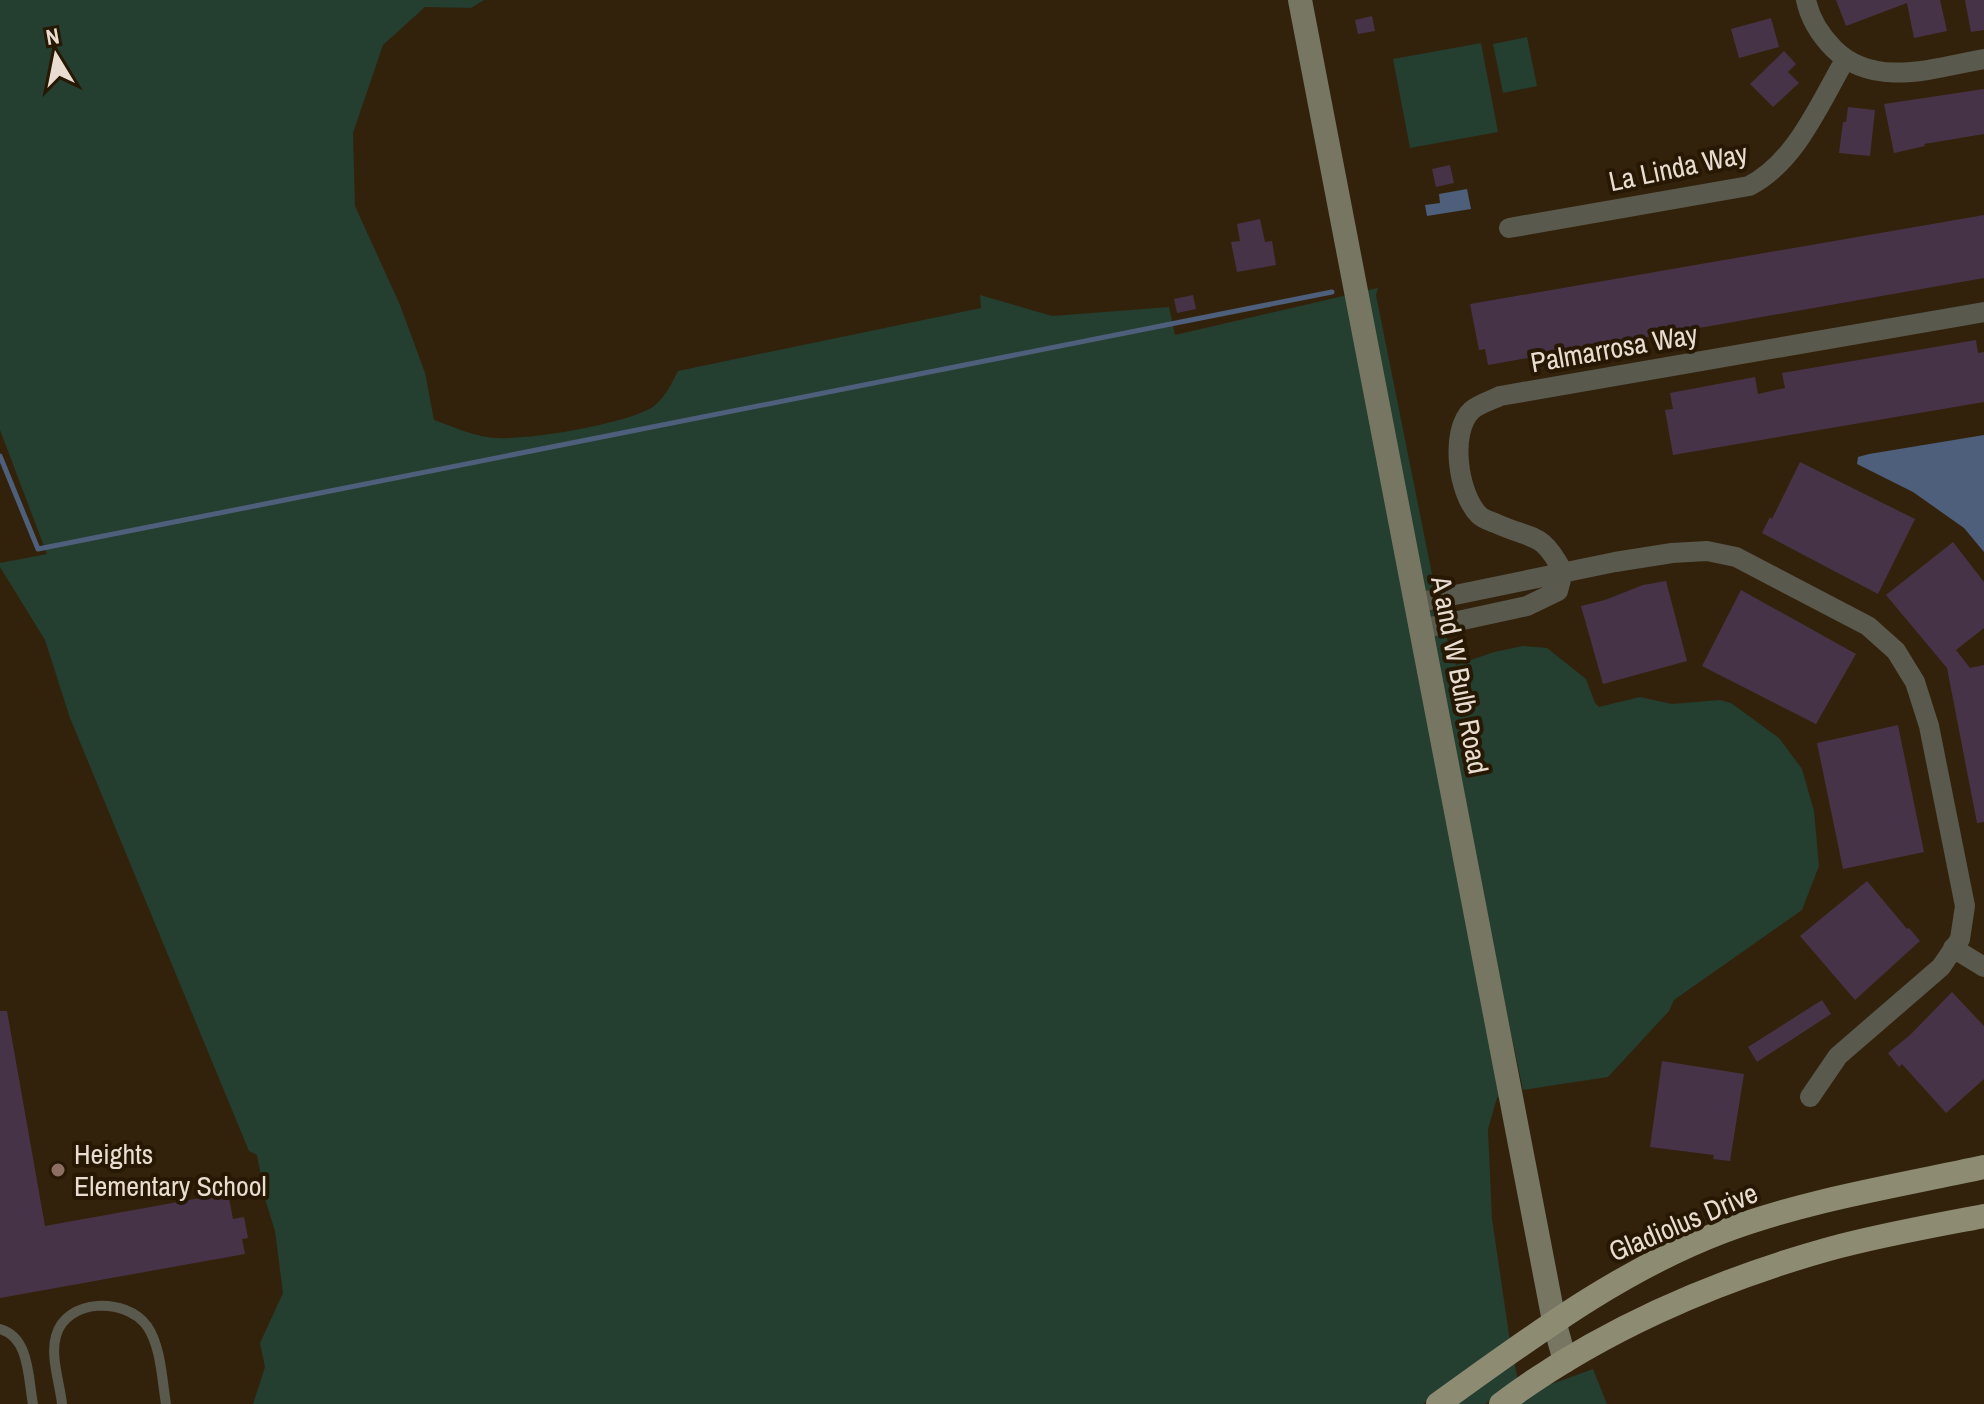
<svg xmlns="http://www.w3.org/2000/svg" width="1984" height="1404" font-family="'Archivo Narrow',sans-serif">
<rect width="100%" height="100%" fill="#32220c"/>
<path fill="#243e2f" d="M0,0H484L471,8L425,7L383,45L353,133L355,206L400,305L425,373L434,420C451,426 469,434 487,437C516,443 630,424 654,406C665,397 672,383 678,371L981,308L980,295L1052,316L1169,307L1175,335L1348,295L1502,1094L1497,1098L1488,1129L1492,1219L1510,1341L1423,1404H253L265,1367L260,1343L283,1293L275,1231L266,1202L257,1155L249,1151L70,718L45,640L0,567V563L47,554L0,430Z
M1527,37L1537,86L1503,93L1493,44Z
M1481,43L1498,132L1410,148L1393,59Z
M1378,288L1376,295L1442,624L1456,665L1494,652L1523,646L1547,648L1586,679L1595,703L1599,707L1640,697L1672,704L1720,700L1731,703L1779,738L1802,769L1814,811L1819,866L1802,910L1674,1000L1669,1011L1608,1077L1523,1090L1472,848L1364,291Z
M1514,1361L1518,1381L1485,1404H1454Z
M1593,1369L1607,1404H1517L1543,1387Z"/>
<path fill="#4d5f7a" d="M1467,189L1471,209L1427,216L1425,205L1440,203L1439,194Z
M1984,435V552L1964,528L1913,492L1857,464L1858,457L1869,454Z"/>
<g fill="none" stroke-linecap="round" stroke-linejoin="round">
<path stroke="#4d5f7a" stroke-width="5" d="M0,456L38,549L1332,292"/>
</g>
<path fill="#463347" d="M1836,0H1940L1947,31L1914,38L1907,3L1846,26Z
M1965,0H1984V30L1971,32Z
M1372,16L1375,31L1358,34L1355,20Z
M1771,18L1779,47L1739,58L1731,29Z
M1784,51L1796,64L1788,72L1799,83L1773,107L1750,84Z
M1984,89V134L1924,144L1925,146L1894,153L1884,104Z
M1848,107L1875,110L1870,156L1839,153L1843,122H1846Z
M1450,165L1454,183L1436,187L1432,169Z
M1984,215V278L1488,365L1485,349L1479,350L1470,304Z
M1260,219L1265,242L1272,241L1276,265L1237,272L1231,242L1240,241L1237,224Z
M1193,295L1196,309L1177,313L1174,299Z
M1976,340L1978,353L1984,352V402L1673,455L1665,410L1673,409L1670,393L1755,377L1758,394L1785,388L1782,373Z
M1800,462L1915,519L1878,594L1762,533L1770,517L1772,519Z
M1953,542L1984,582V628L1956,650L1970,668L1984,665V822L1977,823L1947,668L1886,595Z
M1666,581L1687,661L1603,684L1581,606L1605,600L1643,585Z
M1741,590L1856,654L1816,724L1702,666Z
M1898,725L1924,852L1843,869L1817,743Z
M1867,881L1907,929L1909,928L1920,941L1855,1000L1800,936Z
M1952,992L1984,1026V1079L1946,1113L1902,1064L1899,1067L1888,1053L1910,1035Z
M1822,1000L1831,1014L1757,1062L1748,1047Z
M0,1011H7L45,1226L228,1193L233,1219L244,1217L248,1238L242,1239L245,1254L0,1298Z
M1662,1061L1744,1074L1730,1161L1713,1159L1714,1155L1650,1147Z"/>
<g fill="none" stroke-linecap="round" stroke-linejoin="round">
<path stroke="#59594d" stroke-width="10" d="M0,1329C30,1337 28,1379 33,1404
M62,1404C60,1384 50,1356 56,1336C66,1298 126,1297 147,1326C161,1346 162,1380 166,1404"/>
<path stroke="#59594d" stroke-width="20" d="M1806,0C1810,19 1820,35 1834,49C1874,89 1934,68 1984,59
M1509,228L1749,186C1796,162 1819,104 1845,60
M1563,572C1541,530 1534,541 1495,523C1490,521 1483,519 1479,515C1458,494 1449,431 1472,410C1479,404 1492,400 1500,396L1984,312
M1416,603L1615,562L1672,553L1707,551L1736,557L1868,626L1896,651L1915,682L1929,726L1965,906L1960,939L1941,967L1838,1056L1810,1097
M1421,629L1527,606L1558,591L1563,572
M1953,948L1984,967"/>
<path stroke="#777663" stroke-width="24" d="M1300,0L1554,1321L1565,1361"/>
<path stroke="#8d8c73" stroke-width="24" d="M1438,1404C1529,1339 1618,1271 1724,1231C1807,1200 1897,1186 1984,1167
M1501,1404C1597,1332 1714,1281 1829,1249C1880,1235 1932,1226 1984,1216"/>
</g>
<circle fill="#8d6e63" stroke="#271803" stroke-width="3" cx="58" cy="1170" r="8"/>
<g text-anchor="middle" stroke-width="8" stroke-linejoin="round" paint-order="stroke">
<g font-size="28" fill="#e8ddd0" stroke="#271803">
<text transform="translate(1678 167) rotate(-12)" y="10">La Linda Way</text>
<text transform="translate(1614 348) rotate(-10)" y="10">Palmarrosa Way</text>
<text transform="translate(1460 675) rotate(79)" y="10">A and W Bulb Road</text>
<text transform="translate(1683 1222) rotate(-23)" y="10">Gladiolus Drive</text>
</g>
<g font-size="28" fill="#e8ddd0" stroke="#271803" text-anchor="start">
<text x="74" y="1164">Heights<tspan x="74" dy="32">Elementary School</tspan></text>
</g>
</g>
<g transform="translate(56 56) rotate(350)" stroke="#271803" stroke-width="6" paint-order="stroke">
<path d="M0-6L14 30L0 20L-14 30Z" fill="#e8ddd0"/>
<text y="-12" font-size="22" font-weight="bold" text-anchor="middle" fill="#e8ddd0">N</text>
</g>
</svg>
